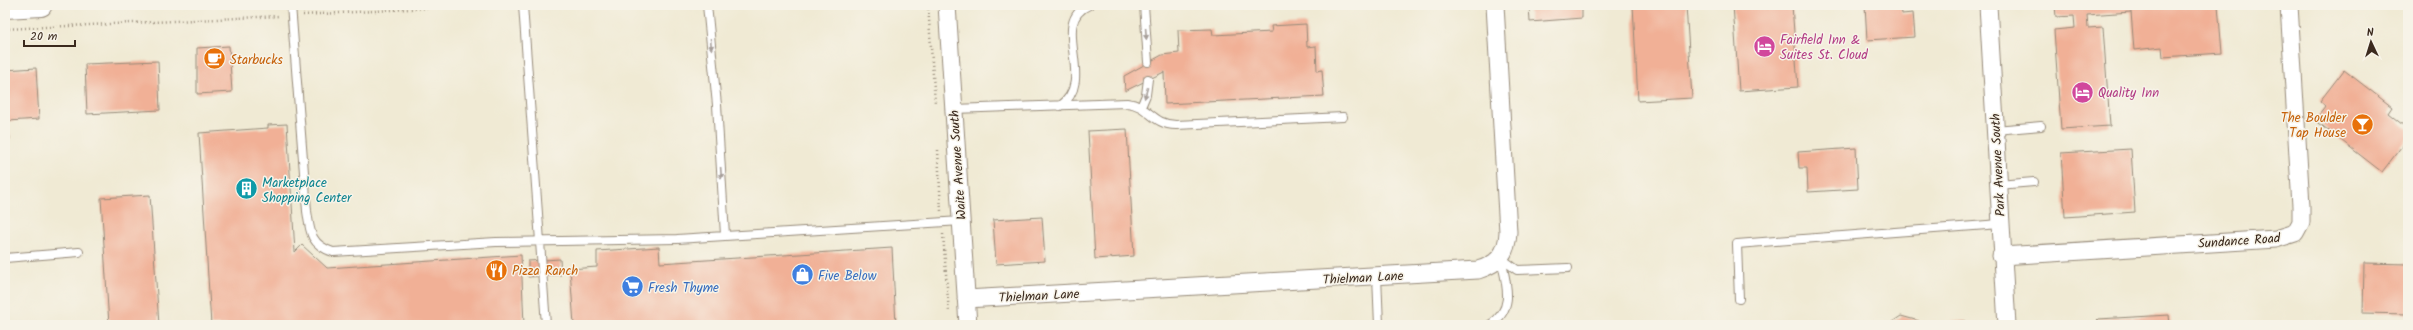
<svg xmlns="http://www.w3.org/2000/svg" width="2413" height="330" font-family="Kalam,sans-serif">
<rect width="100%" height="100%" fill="#f7f3e8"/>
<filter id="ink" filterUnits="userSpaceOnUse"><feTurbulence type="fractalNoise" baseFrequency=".025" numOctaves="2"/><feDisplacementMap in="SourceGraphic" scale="8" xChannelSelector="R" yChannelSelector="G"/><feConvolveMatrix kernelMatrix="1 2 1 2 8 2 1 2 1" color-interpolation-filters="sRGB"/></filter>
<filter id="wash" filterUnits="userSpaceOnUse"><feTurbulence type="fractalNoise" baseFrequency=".012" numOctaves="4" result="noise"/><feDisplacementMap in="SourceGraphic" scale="16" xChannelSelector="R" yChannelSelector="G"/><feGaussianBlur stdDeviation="0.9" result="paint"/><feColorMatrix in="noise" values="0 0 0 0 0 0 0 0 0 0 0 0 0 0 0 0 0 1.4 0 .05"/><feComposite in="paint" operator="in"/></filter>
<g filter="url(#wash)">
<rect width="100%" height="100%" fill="#f0ead4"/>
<g id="blocks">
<path fill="#f1b096" d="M1529,5H1582V18L1530,22Z
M1633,5H1686L1692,98L1638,101Z
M1733,5H1792L1798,87L1739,91Z
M1865,5H1901L1902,14L1913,13L1915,37L1867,40Z
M2055,5H2218L2222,53L2163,57L2162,47L2134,50L2131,12L2087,15L2088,28L2103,27L2110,126L2061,129L2054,30L2075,28L2074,16L2056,17Z
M1306,24L1307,47L1316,46L1317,71L1322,70L1324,96L1165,104L1164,72L1125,91L1124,76L1162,55L1179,53L1178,30L1212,29L1213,35L1272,32L1271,26Z
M229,46L232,92L197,94V48Z
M158,61L160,110L87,114L85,64Z
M36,68L39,119L8,121L10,139H5V70Z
M2344,70L2392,107L2388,113L2408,129V138L2382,172L2315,120L2326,106L2320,101Z
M287,124L295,252L302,245L327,268L521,255L524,325H211L199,133L268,128V125Z
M1127,129L1134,256L1095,259L1088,131Z
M1856,148L1858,189L1808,192L1807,168H1799L1798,152Z
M2131,149L2135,212L2065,217L2061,153Z
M150,195L159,325H109L101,198Z
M1042,217L1045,261L996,264L993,220Z
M659,247L660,263L892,248L896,325H574L570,269L597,267V251Z
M560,259L561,275L528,277V261Z
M2364,263L2408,264V314L2363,313Z
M2169,315L2170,325H2092L2098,319Z
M1901,316L1919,321L1918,324L1965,321L1969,325H1893L1892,322Z"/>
</g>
</g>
<g filter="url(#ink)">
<use href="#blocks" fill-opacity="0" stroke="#968a79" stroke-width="1"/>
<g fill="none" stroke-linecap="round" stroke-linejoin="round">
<defs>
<path id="service" d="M291,5L307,211C310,233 311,245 333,252L496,242L677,239L961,221
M523,5L546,325
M707,5L717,105L725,235
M1144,5L1148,62
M1060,106C1098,80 1048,23 1089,5
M1141,107L1146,95L1148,79
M954,109L1127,103C1149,105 1152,125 1176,125L1343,117
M1995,130L2041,126
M1998,185L2034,182
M5,258L79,252
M1501,258L1517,270L1568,268
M1377,276L1379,325
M1739,299L1737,244L2000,224
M1490,325C1516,308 1506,284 1501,258"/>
<path id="minor" d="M947,5L968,325
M1988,5L2007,325
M2001,256L2276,239L2295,233L2301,222V206L2289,5
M966,299L1478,270C1498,264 1507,254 1508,232L1495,5"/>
<path id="trunk" d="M5,7L41,5"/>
</defs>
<use href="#service" stroke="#968a79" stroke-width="10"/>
<use href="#minor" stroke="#968a79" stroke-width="19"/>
<use href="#trunk" stroke="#968a79" stroke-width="24"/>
<path stroke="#968a79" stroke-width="2.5" stroke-dasharray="1 3" stroke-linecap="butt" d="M928,5L935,103
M303,15L480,5
M5,29L280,16
M938,150L941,211
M943,234L949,313"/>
<use href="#service" stroke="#fff" stroke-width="8"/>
<use href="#minor" stroke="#fff" stroke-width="17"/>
<use href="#trunk" stroke="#fff" stroke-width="22"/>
</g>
<defs><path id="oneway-solid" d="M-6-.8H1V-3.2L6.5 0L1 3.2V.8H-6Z"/></defs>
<g fill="#a79f9a">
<use href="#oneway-solid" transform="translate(1146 34) rotate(86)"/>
<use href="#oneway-solid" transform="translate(711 44) rotate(85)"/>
<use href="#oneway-solid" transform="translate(1146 93) rotate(106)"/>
<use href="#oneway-solid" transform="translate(721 173) rotate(86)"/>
</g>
</g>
<defs>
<symbol id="hotel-disc" viewBox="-11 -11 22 22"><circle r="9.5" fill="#d1479c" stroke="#f7f3e8"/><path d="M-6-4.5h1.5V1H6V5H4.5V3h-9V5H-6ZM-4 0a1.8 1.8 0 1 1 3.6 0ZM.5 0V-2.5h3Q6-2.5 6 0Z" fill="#fff"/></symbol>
<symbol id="cafe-disc" viewBox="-11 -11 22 22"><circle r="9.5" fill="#e8710a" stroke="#f7f3e8"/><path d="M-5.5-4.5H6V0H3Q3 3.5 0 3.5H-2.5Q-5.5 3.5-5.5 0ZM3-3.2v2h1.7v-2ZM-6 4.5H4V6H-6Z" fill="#fff"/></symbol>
<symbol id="bar-disc" viewBox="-11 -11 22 22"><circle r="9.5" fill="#e8710a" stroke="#f7f3e8"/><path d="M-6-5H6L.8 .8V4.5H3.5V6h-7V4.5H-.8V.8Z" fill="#fff"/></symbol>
<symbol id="building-disc" viewBox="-11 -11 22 22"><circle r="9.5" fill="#0f9aa8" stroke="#f7f3e8"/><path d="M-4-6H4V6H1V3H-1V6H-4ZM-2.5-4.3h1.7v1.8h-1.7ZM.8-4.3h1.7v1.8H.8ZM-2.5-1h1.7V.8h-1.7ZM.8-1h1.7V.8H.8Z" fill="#fff"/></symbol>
<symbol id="restaurant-disc" viewBox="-11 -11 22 22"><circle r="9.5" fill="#e8710a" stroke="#f7f3e8"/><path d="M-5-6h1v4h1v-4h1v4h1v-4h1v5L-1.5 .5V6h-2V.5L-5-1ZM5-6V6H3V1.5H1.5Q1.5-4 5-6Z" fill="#fff"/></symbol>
<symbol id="shop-disc" viewBox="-11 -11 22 22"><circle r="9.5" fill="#3f7fe0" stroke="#f7f3e8"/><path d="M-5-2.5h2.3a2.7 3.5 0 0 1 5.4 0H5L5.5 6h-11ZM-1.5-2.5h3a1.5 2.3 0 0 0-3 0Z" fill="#fff"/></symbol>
<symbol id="supermarket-disc" viewBox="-11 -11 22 22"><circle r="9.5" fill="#3f7fe0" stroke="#f7f3e8"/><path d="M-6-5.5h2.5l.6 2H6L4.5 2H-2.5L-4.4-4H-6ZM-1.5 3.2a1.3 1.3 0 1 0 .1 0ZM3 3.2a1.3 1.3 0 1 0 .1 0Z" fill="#fff"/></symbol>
</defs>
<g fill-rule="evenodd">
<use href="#hotel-disc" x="1752" y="34" width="25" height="25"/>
<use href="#cafe-disc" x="202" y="46" width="25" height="25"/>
<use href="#hotel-disc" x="2070" y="80" width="25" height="25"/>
<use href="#bar-disc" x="2350" y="112" width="25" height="25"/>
<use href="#building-disc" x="234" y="176" width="25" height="25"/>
<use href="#restaurant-disc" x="484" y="258" width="25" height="25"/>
<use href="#shop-disc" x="790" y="262" width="25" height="25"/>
<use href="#supermarket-disc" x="620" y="274" width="25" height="25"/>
</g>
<g text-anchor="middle" stroke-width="3" stroke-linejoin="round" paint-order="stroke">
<g font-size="13" fill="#b23c85" stroke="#f7f3e8" text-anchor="start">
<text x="1780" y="44">Fairfield Inn &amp;<tspan x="1780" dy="15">Suites St. Cloud</tspan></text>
<text x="2098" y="97">Quality Inn</text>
</g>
<g font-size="13" fill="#c56008" stroke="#f7f3e8" text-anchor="start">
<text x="230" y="64">Starbucks</text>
<text x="2346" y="122" text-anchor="end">The Boulder<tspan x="2346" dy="15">Tap House</tspan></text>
<text x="512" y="275">Pizza Ranch</text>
</g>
<g font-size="13" fill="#3b2a1e" stroke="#f7f3e8">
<text transform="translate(957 165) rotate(-94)" y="5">Waite Avenue South</text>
<text transform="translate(1997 165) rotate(-93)" y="5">Park Avenue South</text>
<text transform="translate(2239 240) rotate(-4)" y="5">Sundance Road</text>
<text transform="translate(1363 277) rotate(-3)" y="5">Thielman Lane</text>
<text transform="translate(1039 295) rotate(-3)" y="5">Thielman Lane</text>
</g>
<g font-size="13" fill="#0d838f" stroke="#f7f3e8" text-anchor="start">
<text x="262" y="187">Marketplace<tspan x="262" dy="15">Shopping Center</tspan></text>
</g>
<g font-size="13" fill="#366cbe" stroke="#f7f3e8" text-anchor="start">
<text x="818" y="280">Five Below</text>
<text x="648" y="292">Fresh Thyme</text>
</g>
</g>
<rect width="2413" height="330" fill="none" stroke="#f7f3e8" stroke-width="20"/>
<g transform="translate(2371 42) rotate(356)" stroke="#f7f3e8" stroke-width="3" paint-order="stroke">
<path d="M0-3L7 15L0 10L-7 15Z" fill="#3b2a1e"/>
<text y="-6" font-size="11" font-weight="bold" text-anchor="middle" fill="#3b2a1e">N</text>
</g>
<path d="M24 40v6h51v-6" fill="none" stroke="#3b2a1e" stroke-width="2"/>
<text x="30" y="40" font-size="12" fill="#3b2a1e" stroke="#f7f3e8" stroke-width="3" paint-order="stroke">20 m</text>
</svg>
